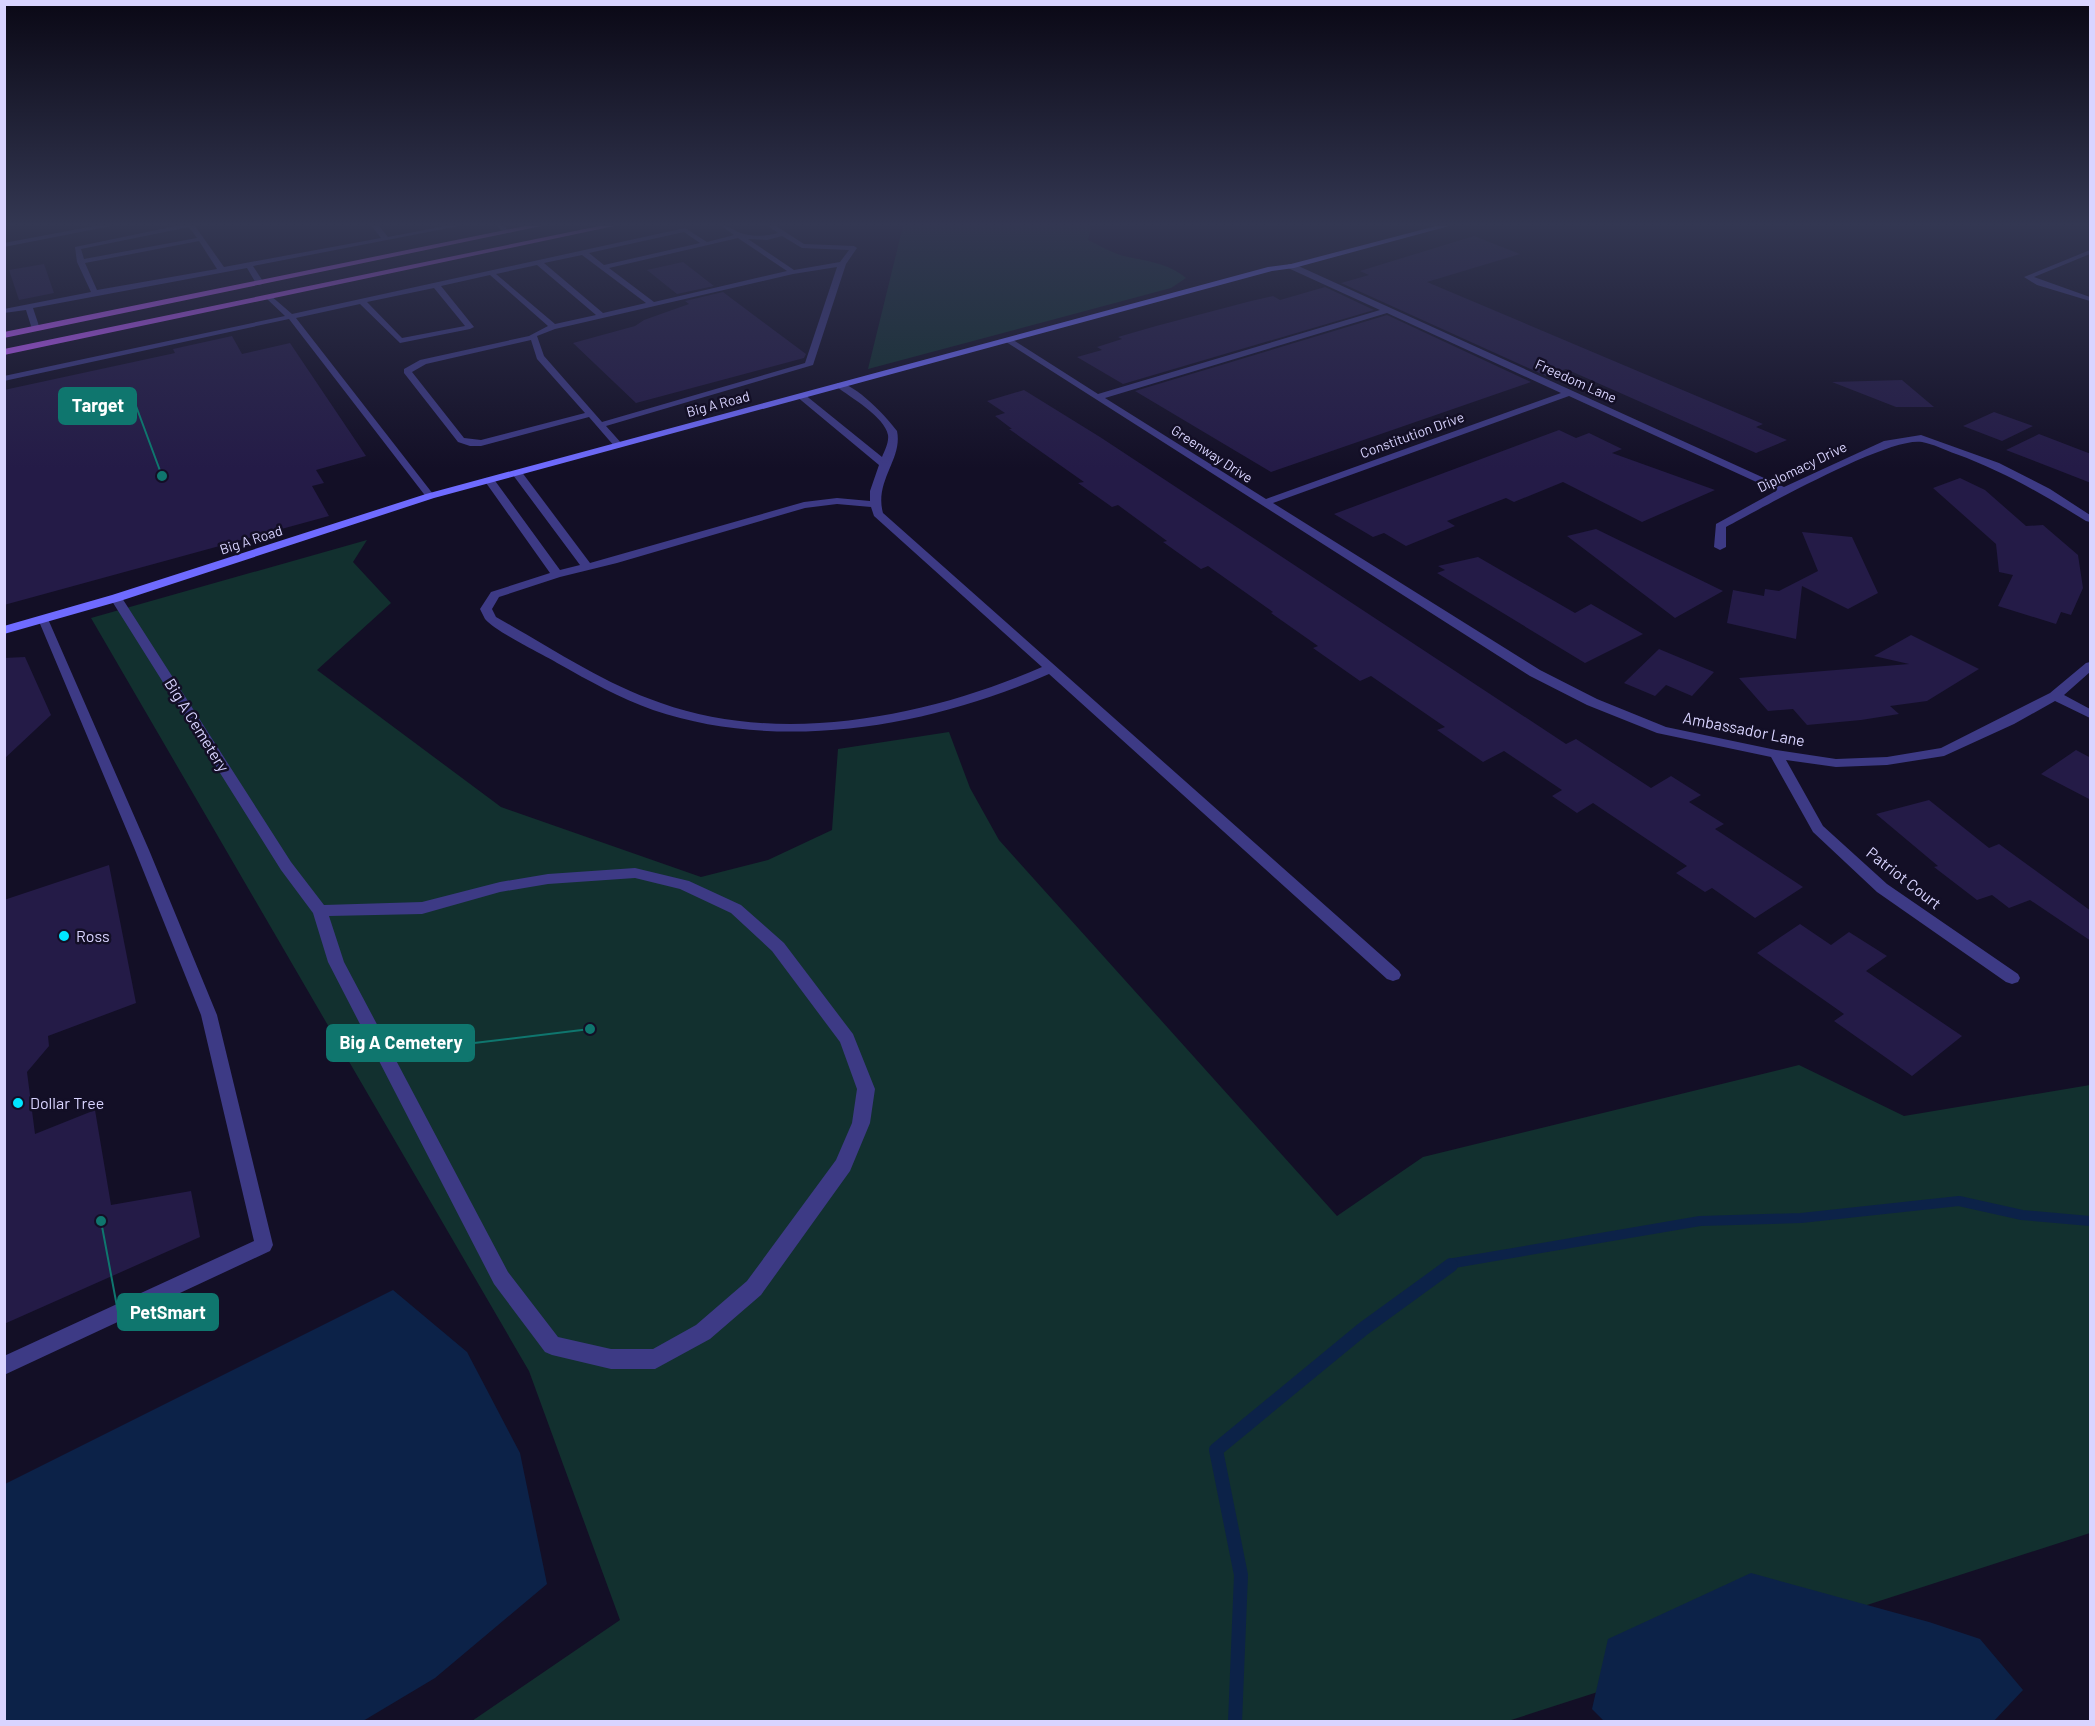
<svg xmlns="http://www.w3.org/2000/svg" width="2095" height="1726" font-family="Barlow,sans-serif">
<rect width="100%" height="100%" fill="#130f26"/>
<path fill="#12302f" d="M903,226H1091L1088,240C1101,246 1113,254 1128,257C1148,261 1170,264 1186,278L1171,288L868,369Z
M367,540L353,562L391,603L317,670L501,807L701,877L768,860L832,830L838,749L949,732L970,788L999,840L1337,1216L1423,1157L1799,1065L1904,1116L2090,1085V1533L1508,1721H472L620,1620L529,1371L91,618Z"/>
<path fill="#0c2248" d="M393,1290L467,1352L520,1453L547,1584L435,1678L363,1721H5V1484Z
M1751,1573L1929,1622L1980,1639L2023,1690L1993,1722H1605L1592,1709L1608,1639Z"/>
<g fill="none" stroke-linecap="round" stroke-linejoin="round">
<path stroke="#0c2248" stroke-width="10" d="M1449,1267L1454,1263L1700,1221L1801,1218L1959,1201L2022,1215L2090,1221"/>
<path stroke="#0c2248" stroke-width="14" d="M1235,1722L1241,1575L1216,1450L1363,1329L1451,1265"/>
</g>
<path fill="#241b47" d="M1474,236L1520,254L1427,282L1763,424L1756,427L1787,440L1756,453L1566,369L1546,376L1341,283L1369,275L1360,271Z
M683,262L714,286L677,294L647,270Z
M44,264L54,293L19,300L9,270Z
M1325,287L1374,310L1123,384L1077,357L1102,350L1097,347L1122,339L1118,337L1156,326L1251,301L1273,296L1280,300Z
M723,292L806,354L804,358L636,403L573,343L635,326L644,320L689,304L685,301Z
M1387,315L1531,382L1271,472L1135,391Z
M232,336L242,354L290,343L366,456L316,470L324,483L312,486L329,516L4,605V390L175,353L173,349Z
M1902,380L1934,407H1896L1832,382Z
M1024,390L1100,437L1566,744L1576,739L1651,788L1671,776L1701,795L1689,802L1724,824L1715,829L1803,887L1755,918L1712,888L1705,892L1676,873L1687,866L1593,803L1577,813L1552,796L1562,790L1504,751L1483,762L1437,730L1445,727L1371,676L1360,681L1313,648L1318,646L1271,613L1273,612L1208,566L1201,569L1163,542L1167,541L1118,505L1112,507L1078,483L1084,482L1009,429H1012L995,416L1005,413L987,401Z
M1994,412L2033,426L2002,441L1963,426Z
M1559,430L1576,438L1589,433L1622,449L1612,453L1715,490L1642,522L1563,482L1514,502L1506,498L1447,521L1455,526L1406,546L1384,533L1373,537L1334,514Z
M2039,434L2091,454V483L2006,450Z
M1960,478L1985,490L2026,526L2043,525L2078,555L2083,588L2071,615L2061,612L2056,624L1998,606L2013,575L1999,572L1996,544L1933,488Z
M1596,529L1723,591L1675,618L1567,536Z
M1802,532L1852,537L1878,593L1848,609L1802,586L1796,639L1727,623L1733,590L1764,596L1765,589L1779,591L1818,571Z
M1478,557L1575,613L1591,604L1643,634L1585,663L1437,573L1445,570L1438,566Z
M1911,635L1979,669L1927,701L1890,706L1899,714L1861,720L1807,725L1793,709L1768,711L1739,678L1909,664L1874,656Z
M1659,649L1714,672L1692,696L1666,685L1655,696L1624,683Z
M25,657L51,715L4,759V658Z
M2076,750L2091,758V800L2041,774Z
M1929,800L1989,848L1999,844L2091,911V941L2030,900L2009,908L1992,895L1977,900L1934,867L1938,866L1876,814Z
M109,865L136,1003L48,1036L49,1046L27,1072L35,1134L95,1110L111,1205L191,1191L200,1237L4,1324V900Z
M1800,924L1831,945L1849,932L1887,956L1866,971L1962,1036L1912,1076L1834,1021L1844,1014L1757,953Z"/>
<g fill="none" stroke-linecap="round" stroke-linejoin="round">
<path fill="#3d3a85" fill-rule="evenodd" d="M176,226H195L224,267L381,238L372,226H379L388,237L445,226H459L253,266L264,283L260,285H257L247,268L33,308L40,329L36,331L32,329L26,310L4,313V309L91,292L77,262L75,247ZM189,227L197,238L84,259L81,249ZM199,241L217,269L97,290L85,263Z
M497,226H504L510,232L505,233Z
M722,226C731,226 735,232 744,234C755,237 767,236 778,233L768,226H776L804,244L854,246L857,248L846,264L813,365L606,426L623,445L618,448L615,447L589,417L481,446H470L458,442L404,373V369L420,360L529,336L548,326L490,275L441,286L474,327L470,329L400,343L360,304L296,318L433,494V498H427L289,319L4,381V376L285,316L267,299V295H270L292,314L685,228L707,242L734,235ZM684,232L700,243L604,265L589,253ZM782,236L802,248L849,250L840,262L794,270L748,239L767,240ZM738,238L787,271L654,302L609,268ZM582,255L646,303L603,313L544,263ZM537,265L596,315L555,324L496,274ZM837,267L805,363L602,422L544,356L537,336L555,329L793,274ZM434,288L465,326L402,338L367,302ZM531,340L537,359L585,413L481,440L464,438L412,372L426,364Z
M2090,250V254L2034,277L2090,297V301L2037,285L2024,277Z
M43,616L48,619L149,850L217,1015L273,1245L270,1251L4,1375V1356L254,1241L201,1015L135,850L38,619Z"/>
<path fill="#3d3a85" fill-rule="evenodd" d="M94,226H111L4,247V243Z
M1288,264H1294L1784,487L1884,441L1921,435L1999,463L2050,489L2090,515V522L2086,521C2044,495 2003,471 1956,454C1945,450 1933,444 1922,442C1889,436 1760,509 1726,527V547L1720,550L1714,547L1716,524L1776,491L1569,396L1273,503L1540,670L1597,699L1666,727L1776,750L1836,759L1887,757L1941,748L2050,693L2086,663L2090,662V672L2064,695L2090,709V718L2055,701L2014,724L1944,756L1887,765L1836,767L1786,760L1823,826L1887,884L2018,974L2020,978L2018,982L2012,984L2006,982L1877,892L1813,832L1771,757L1657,733L1587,705L1530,676L1003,340L1010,338L1098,394L1380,310L1288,268ZM1387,313L1561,393L1266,499L1105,398Z
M837,383C853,381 888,418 897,431C903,459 874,481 883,513L1399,971L1401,975L1399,979L1393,981L1387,979L1049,674C927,727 781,753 653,710C620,698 589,681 559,664C542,654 496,632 485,619L480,609L491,592L550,573L484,480L485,478H493L560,570L580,565L513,475V471H521L590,563L804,502L837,498L870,501V491L879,465L796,396L804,394L882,457C885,450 889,442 888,435C885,417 850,397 837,387ZM837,504L871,507L874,516L1042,667C928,717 781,746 661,703C602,683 550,647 496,617L492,609L499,597L560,577L617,563L805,508Z
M116,594L122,598L291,862L324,905L422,902L500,882L548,874L635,868L689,881L741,905L784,943L853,1034L875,1089L870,1123L850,1171L761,1295L710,1339L655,1369H611L552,1355L545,1352L494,1284L328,962L313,913L281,870L110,598ZM635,878L680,889L731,913L772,951L840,1042L857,1089L852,1123L836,1160L747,1281L696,1325L653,1349H611L558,1337L508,1272L344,962L329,916L422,914L500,892L548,884Z"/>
<path fill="#6f6bff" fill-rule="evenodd" d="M1436,226H1449L1294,268L1272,271L434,498L120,601L4,634V626L112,595L426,494L1268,267L1291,264Z"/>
<path fill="#c25bff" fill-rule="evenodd" d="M525,226H541L4,338V332Z
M599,226H614L4,355V349Z"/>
</g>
<linearGradient id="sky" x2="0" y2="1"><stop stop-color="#0a0815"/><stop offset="0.48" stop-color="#333752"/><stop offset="1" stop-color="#333752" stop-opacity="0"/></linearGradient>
<rect width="2095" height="468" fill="url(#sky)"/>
<g fill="#00e5ff" stroke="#130f26" stroke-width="2">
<circle cx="64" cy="936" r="6"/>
<circle cx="18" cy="1103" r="6"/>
</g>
<g text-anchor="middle" stroke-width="5" stroke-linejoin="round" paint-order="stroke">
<g font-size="14" fill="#d9d4ff" stroke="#130f26">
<text transform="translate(1576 381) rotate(24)" y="5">Freedom Lane</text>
<text transform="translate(718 404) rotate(-15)" y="5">Big A Road</text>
<text transform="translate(1412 435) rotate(-20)" y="5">Constitution Drive</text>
<text transform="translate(1212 454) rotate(33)" y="5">Greenway Drive</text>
<text transform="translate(1802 467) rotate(-26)" y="5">Diplomacy Drive</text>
<text transform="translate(251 540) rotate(-18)" y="5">Big A Road</text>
</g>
<g font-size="16" fill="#d9d4ff" stroke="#130f26">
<text transform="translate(197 725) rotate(58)" y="6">Big A Cemetery</text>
<text transform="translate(1744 729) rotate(11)" y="6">Ambassador Lane</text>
<text transform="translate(1904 878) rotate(38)" y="6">Patriot Court</text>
</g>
<g font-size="16" fill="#d9d4ff" stroke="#130f26" text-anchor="start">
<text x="76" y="942">Ross</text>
<text x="30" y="1109">Dollar Tree</text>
</g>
</g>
<path fill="none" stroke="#0f766e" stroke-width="2" d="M162 476L136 406M590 1029L474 1043M101 1221L118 1312"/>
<g fill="#0f766e" stroke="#130f26" stroke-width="2">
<circle cx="162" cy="476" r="6"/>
<circle cx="590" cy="1029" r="6"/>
<circle cx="101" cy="1221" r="6"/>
</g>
<g fill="#0f766e" stroke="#0f766e" stroke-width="2">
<rect x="59" y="388" width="77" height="36" rx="6"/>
<rect x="327" y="1025" width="147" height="36" rx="6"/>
<rect x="118" y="1294" width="100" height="36" rx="6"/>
</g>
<g font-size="18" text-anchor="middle" font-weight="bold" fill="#fff">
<text x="98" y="412">Target</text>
<text x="401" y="1049">Big A Cemetery</text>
<text x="168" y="1319">PetSmart</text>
</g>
<rect width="2095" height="1726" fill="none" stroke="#d9d4ff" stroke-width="12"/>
</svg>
